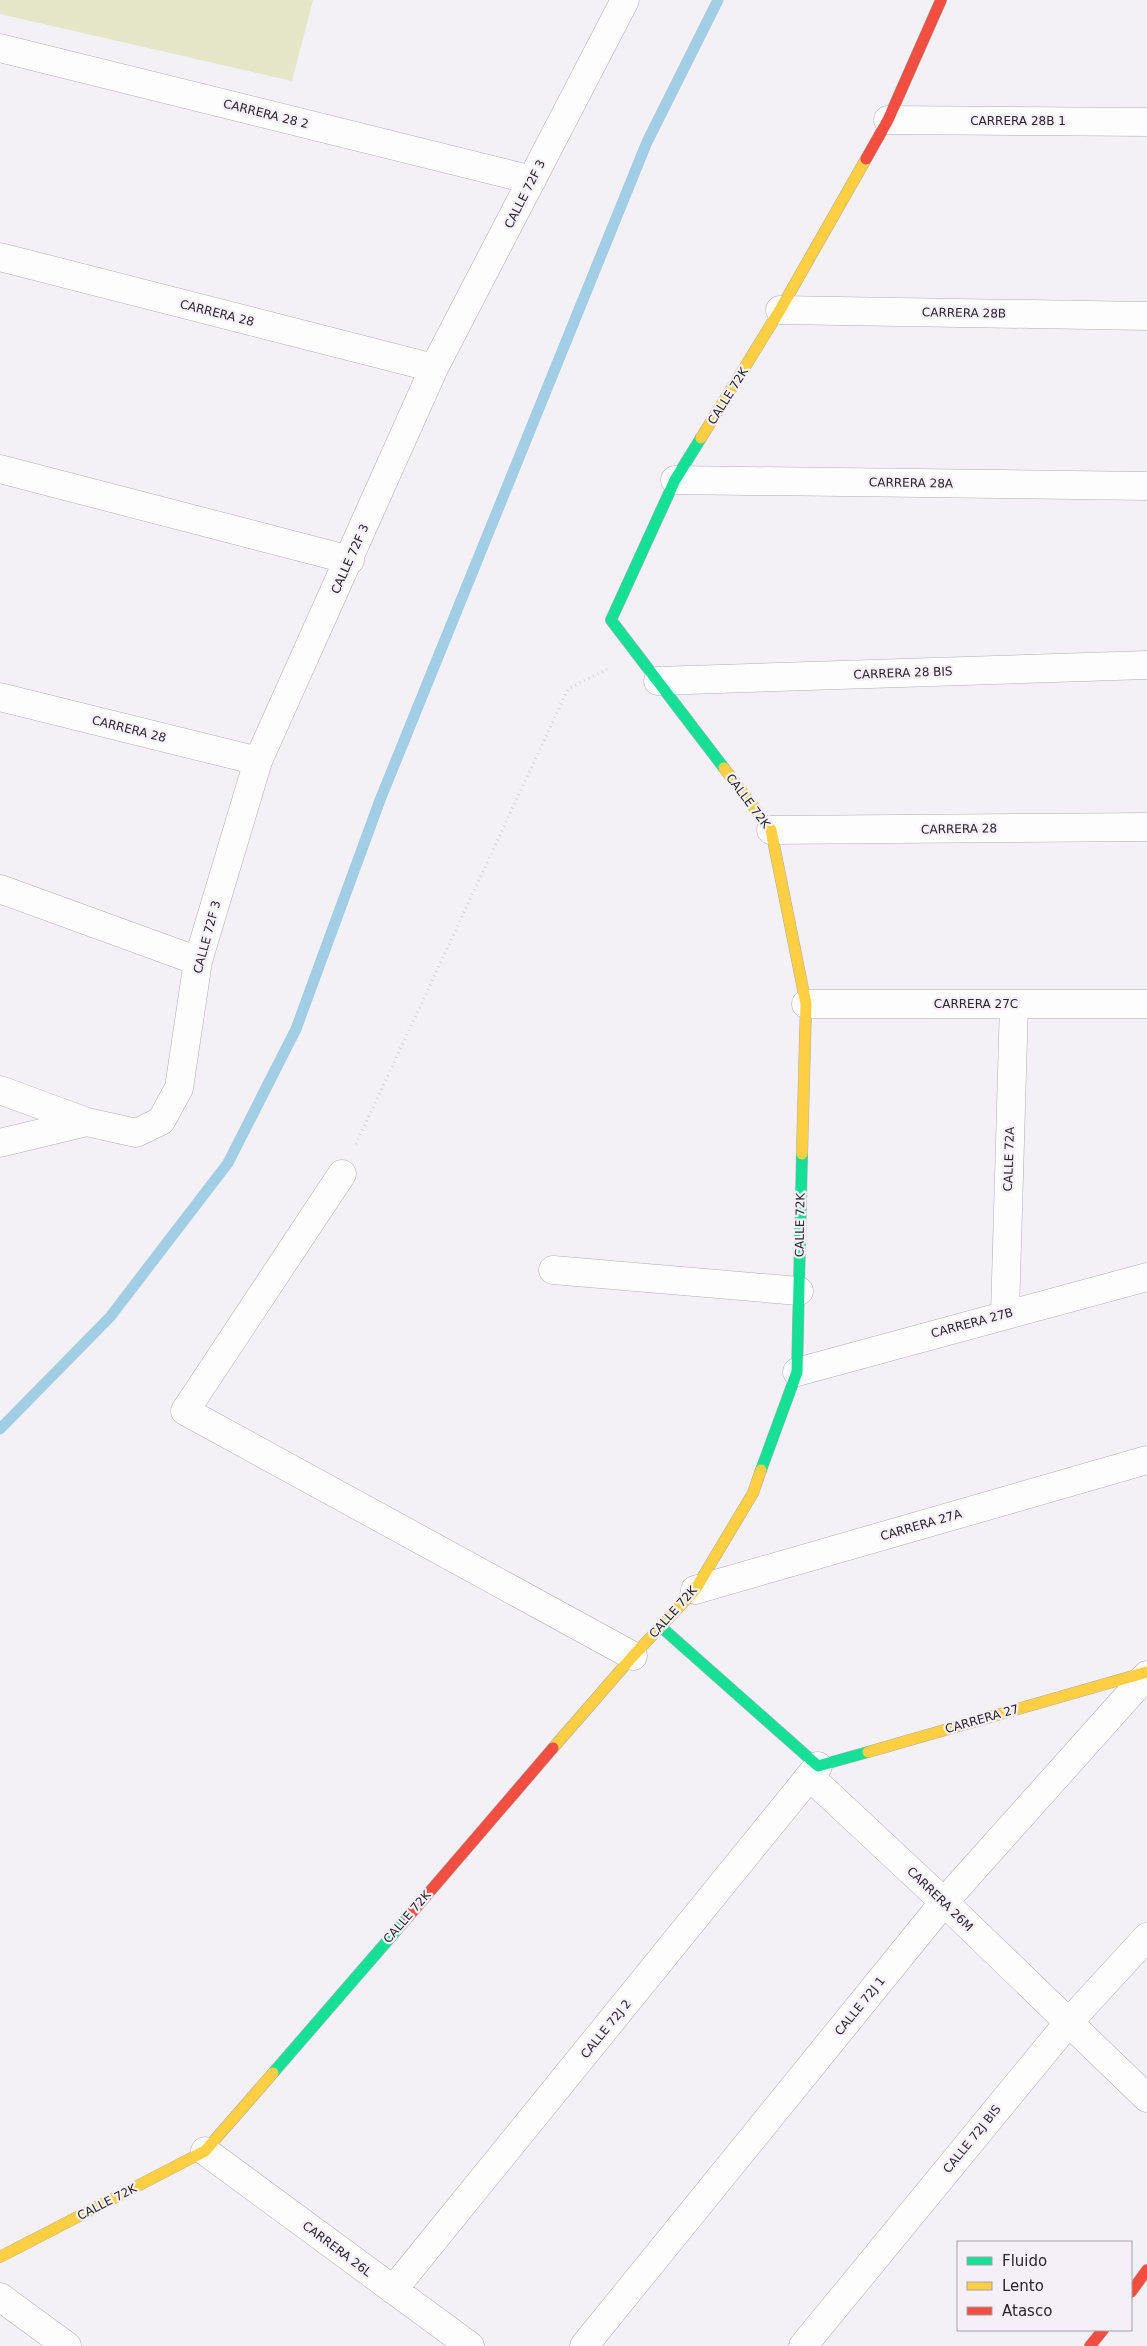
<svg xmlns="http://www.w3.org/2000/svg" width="1147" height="2346" font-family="'DejaVu Sans',sans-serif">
<rect width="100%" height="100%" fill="#f4f1f6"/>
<path fill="#e5e6c7" d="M0,0H313L292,81L0,14Z"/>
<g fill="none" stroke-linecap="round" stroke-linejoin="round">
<path stroke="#a1cde5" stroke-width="11" d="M0,1429L110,1317L228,1163L296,1029L380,800L647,142L718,0"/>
<defs>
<path id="street" d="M0,48L532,180
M888,120L1147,122
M0,257L434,368
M780,310L1147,316
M0,469L350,560
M675,480L1147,486
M658,681L1147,665
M0,697L258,761
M771,830L1147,827
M0,889L198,961
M806,1004H1147
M0,1090L87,1122L136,1133L161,1121L179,1088L198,961L258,761L434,368L625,0
M0,1143L87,1122
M342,1174L185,1411L633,1656
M553,1270L799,1291
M1005,1314L1014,1004
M797,1372L1147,1277
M695,1590L1147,1460
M810,1777L944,1902L1147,2098
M205,2151L470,2346
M393,2290L818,1766
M0,2297L67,2346
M584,2346L944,1902L1147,1675
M803,2346L1068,2023L1147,1937"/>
<path id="fast" d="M701,438L675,480L611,620L724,768
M761,1470L797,1372L802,1154
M660,1626L818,1766L868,1752
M273,2073L408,1917"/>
<path id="slow" d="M701,438L780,310L866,159
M724,768L771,830L806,1004L802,1154
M553,1748L633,1656L695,1590L753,1493L761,1470
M868,1752L1147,1672
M0,2257L205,2151L273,2073"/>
<path id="jam" d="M866,159L888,120L941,0
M408,1917L553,1748
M1131,2292L1147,2270
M1090,2346L1103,2330"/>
</defs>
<use href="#street" stroke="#b0aeb1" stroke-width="29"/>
<use href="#fast" stroke="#b0aeb1" stroke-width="12"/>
<use href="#slow" stroke="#b0aeb1" stroke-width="12"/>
<use href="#jam" stroke="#b0aeb1" stroke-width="12"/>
<path stroke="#d2d2d3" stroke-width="3" stroke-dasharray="1 4" stroke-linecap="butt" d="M356,1144L568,689L607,669"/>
<use href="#street" stroke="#fdfdfe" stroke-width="28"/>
<use href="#fast" stroke="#16e098" stroke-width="11"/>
<use href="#slow" stroke="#ffcf43" stroke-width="11"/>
<use href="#jam" stroke="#f24e42" stroke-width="11"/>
</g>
<g text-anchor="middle" stroke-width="4.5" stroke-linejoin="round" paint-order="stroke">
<g font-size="12" fill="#282629" stroke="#f5f0f7">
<text transform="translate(266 114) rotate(14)" y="4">CARRERA 28 2</text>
<text x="1018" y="125">CARRERA 28B 1</text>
<text transform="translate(525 194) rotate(-63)" y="4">CALLE 72F 3</text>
<text transform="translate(217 313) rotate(14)" y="4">CARRERA 28</text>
<text transform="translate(964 313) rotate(1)" y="4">CARRERA 28B</text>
<text transform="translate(728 396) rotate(-58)" y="4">CALLE 72K</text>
<text transform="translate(911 483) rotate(1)" y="4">CARRERA 28A</text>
<text transform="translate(350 559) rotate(-66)" y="4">CALLE 72F 3</text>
<text transform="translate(903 673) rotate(-2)" y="4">CARRERA 28 BIS</text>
<text transform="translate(129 729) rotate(14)" y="4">CARRERA 28</text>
<text transform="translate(748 801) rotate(53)" y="4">CALLE 72K</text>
<text transform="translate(959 829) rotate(-1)" y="4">CARRERA 28</text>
<text transform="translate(207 937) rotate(-75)" y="4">CALLE 72F 3</text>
<text x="976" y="1008">CARRERA 27C</text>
<text transform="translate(1009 1159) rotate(-88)" y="4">CALLE 72A</text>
<text transform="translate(800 1225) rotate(-89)" y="4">CALLE 72K</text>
<text transform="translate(972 1323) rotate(-15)" y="4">CARRERA 27B</text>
<text transform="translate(921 1525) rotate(-16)" y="4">CARRERA 27A</text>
<text transform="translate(673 1612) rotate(-48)" y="4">CALLE 72K</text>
<text transform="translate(982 1719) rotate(-16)" y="4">CARRERA 27</text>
<text transform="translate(940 1899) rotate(44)" y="4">CARRERA 26M</text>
<text transform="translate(407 1917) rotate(-49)" y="4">CALLE 72K</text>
<text transform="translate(860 2006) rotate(-51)" y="4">CALLE 72J 1</text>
<text transform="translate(606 2029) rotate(-51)" y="4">CALLE 72J 2</text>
<text transform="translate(972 2139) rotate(-51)" y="4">CALLE 72J BIS</text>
<text transform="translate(107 2202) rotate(-27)" y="4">CALLE 72K</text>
<text transform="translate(337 2249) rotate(37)" y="4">CARRERA 26L</text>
</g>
</g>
<rect x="957" y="2241" width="175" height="90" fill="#f5f0f7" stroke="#a39fa5"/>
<rect x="967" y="2257" width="25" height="8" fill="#16e098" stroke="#a39fa5"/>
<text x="1002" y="2266" font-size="15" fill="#282629">Fluido</text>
<rect x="967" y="2282" width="25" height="8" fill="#ffcf43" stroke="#a39fa5"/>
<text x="1002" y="2291" font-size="15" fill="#282629">Lento</text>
<rect x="967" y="2307" width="25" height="8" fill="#f24e42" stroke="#a39fa5"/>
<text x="1002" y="2316" font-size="15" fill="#282629">Atasco</text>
</svg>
